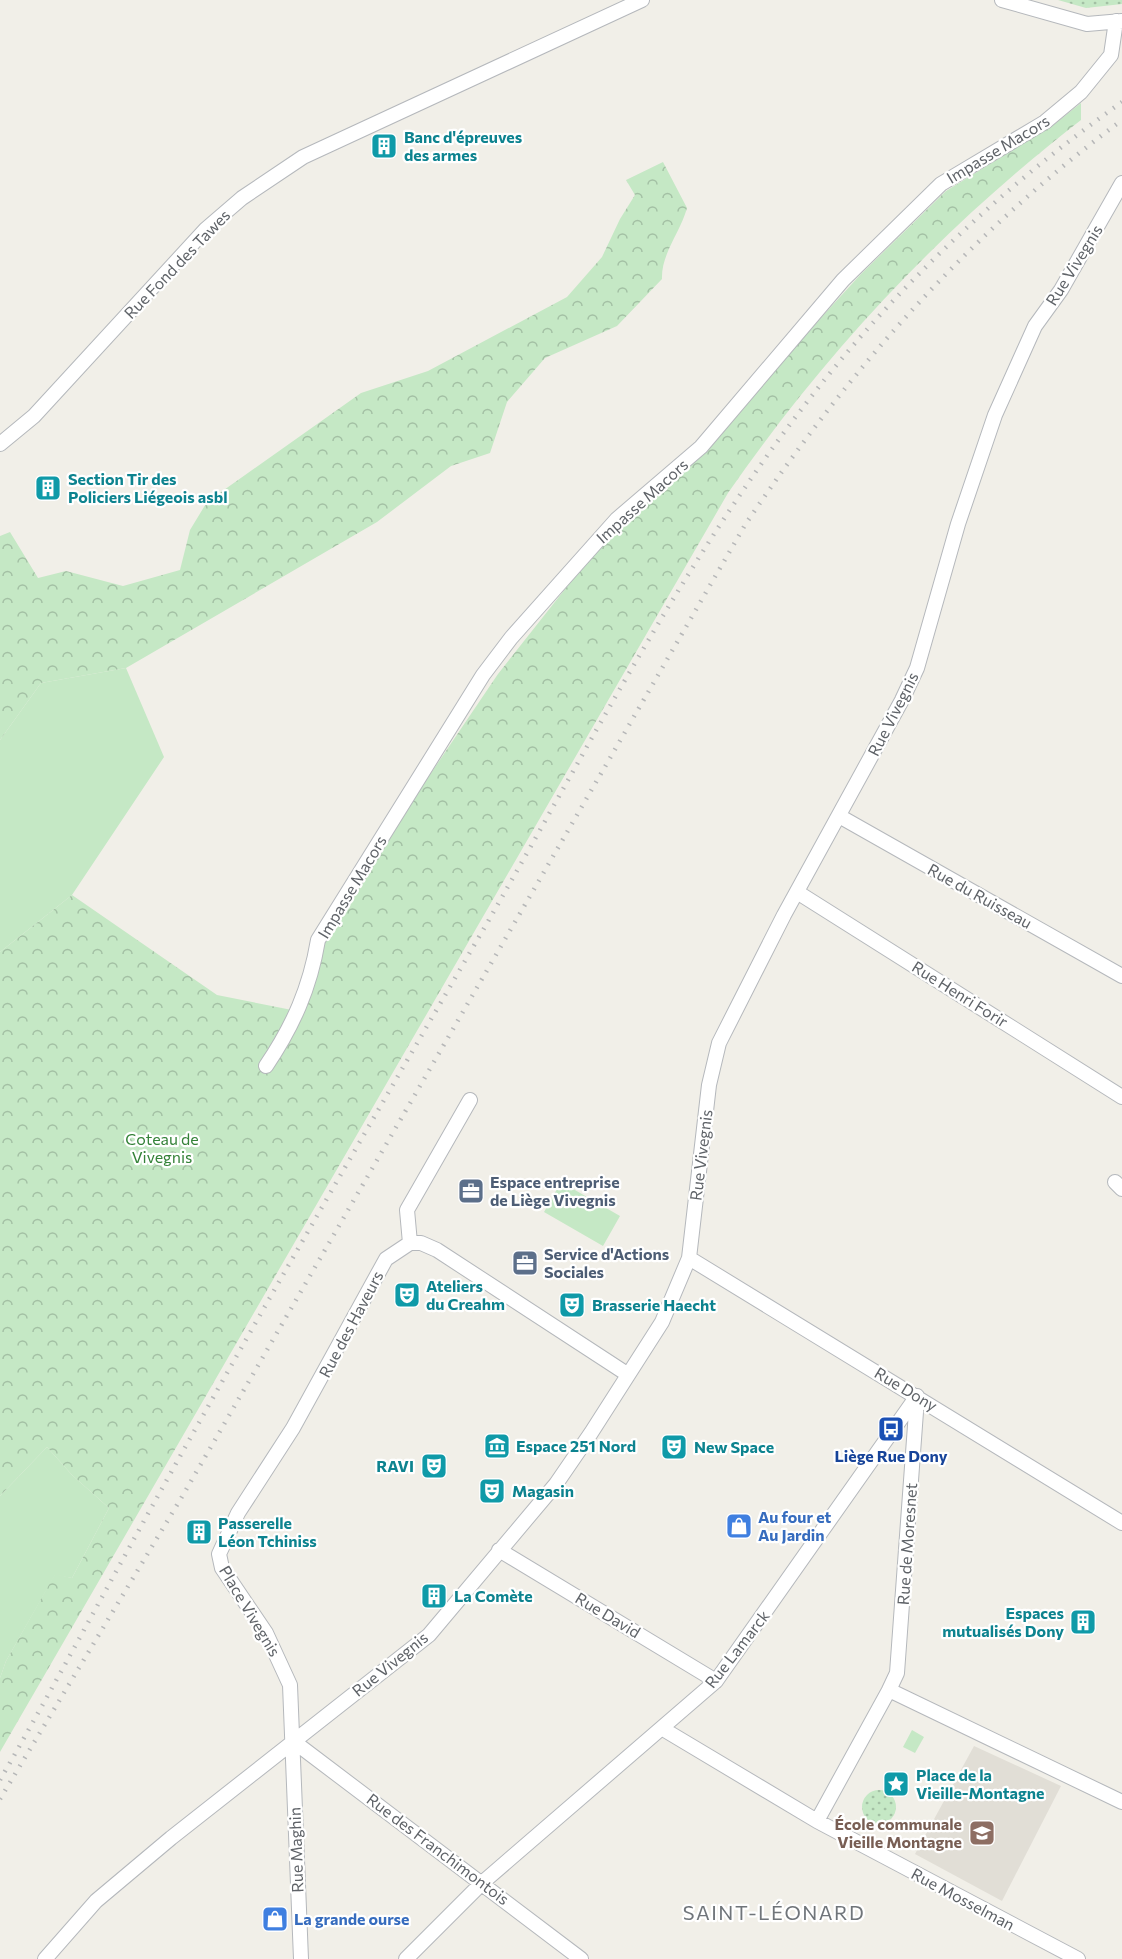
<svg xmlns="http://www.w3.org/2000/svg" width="1122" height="1959" font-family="Commissioner,sans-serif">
<defs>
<pattern id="forest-crowns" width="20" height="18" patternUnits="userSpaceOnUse" patternTransform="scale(1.5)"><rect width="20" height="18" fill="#c5e8c5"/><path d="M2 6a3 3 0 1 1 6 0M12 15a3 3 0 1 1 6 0" fill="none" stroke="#a3c0a4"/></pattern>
<pattern id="park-dots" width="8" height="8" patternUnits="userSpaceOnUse" patternTransform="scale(1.5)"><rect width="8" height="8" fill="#c5e8c5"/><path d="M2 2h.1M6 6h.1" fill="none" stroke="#a3c0a4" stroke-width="1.8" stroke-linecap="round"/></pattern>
</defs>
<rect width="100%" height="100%" fill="#f1efe8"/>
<path fill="#e1ded6" d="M974,1746L1061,1786L1002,1901L915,1854Z"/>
<path fill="#c5e8c5" d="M126,668L164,757L72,895L0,952V740L41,683Z
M561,1182L620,1216L603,1246L544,1212Z
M47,1447L72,1475L109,1508L72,1578L55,1575L6,1661L0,1678V1496Z
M912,1730L924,1737L915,1753L903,1747Z"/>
<path fill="url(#forest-crowns)" d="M1081,103V120C943,227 828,349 728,493L0,1752V1678L6,1661L55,1574L72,1578L109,1508L72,1475L47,1447L0,1496V952L72,895L217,995L297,1011L318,940L498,674L607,536L715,442L796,345L861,274L946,191L1052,126Z
M663,162L687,208C680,233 661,254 662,279L617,326L545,358L507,402L490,453L451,466L377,522L126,668L41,683L0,740V536L10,532L38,578L66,571L123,586L180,570L190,530L207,502L361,393L428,371L567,297L602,257L620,219L635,195L626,180Z"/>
<path fill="url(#park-dots)" d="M1058,0H1122V4L1086,8Z
M862 1807a17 17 0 1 1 34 0a17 17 0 1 1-34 0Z"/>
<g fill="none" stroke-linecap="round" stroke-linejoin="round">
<defs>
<path id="minor" d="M1002,0L1087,24L1122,21
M0,444L34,416L206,229L242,198L303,157L642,0
M839,816L1122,976
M797,892L1122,1097
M266,1066C293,1026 310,988 318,940L483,675L511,638L617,519L701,447L843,280L941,184L1045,122L1081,92L1111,55L1116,21
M1115,1182L1122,1189
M410,1243H421L437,1250L627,1374
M410,1243L407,1210L470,1100
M689,1258L1122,1523
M499,1550L716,1681
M889,1690L897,1673L917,1398
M663,1729L817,1821L1078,1959
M293,1741L581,1959
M817,1821L889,1690L1122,1802
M45,1959L96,1901L171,1838L429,1635L556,1484L591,1433L662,1322L689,1258L709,1085L719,1043L784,915L902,700L917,668L958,524L995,415L1035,326L1061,290L1122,183
M301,1959L290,1685L266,1633L222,1568L219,1554L238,1513L293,1428L386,1259L410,1243
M406,1959L482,1883L716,1681L917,1396"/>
</defs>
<use href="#minor" stroke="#b5b8bc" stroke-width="16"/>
<use href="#minor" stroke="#fff" stroke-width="14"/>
<path stroke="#b6b7b8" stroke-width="4.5" stroke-dasharray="1.5 8" stroke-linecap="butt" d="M0,1780C56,1683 109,1583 164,1485C270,1295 380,1107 490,918C592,741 691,548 818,388C904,279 1008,183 1122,102
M0,1799L183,1495L745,525C852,366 968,235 1122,120"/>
</g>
<defs>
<symbol id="building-square" viewBox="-11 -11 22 22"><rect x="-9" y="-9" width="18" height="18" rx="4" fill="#0f9aa8" stroke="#fff"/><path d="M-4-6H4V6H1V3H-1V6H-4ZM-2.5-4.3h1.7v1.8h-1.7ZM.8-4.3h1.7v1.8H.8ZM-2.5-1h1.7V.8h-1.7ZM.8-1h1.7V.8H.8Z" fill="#fff"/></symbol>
<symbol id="office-square" viewBox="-11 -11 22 22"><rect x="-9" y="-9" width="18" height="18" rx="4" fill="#5c6f8a" stroke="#fff"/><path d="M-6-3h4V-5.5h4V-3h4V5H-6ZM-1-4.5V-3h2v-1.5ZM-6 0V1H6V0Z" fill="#fff"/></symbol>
<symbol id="theatre-square" viewBox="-11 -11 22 22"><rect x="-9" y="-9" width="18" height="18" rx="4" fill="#0f9aa8" stroke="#fff"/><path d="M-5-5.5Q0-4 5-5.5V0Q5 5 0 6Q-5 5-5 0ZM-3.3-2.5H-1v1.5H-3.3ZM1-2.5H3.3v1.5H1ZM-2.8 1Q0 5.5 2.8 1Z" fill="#fff"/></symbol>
<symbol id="bus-square" viewBox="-11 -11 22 22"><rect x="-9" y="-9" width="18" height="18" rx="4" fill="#1a4fb4" stroke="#fff"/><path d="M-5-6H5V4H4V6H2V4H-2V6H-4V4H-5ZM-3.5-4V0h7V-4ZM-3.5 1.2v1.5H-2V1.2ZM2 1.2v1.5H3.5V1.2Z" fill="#fff"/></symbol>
<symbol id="museum-square" viewBox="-11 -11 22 22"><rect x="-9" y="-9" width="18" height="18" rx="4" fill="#0f9aa8" stroke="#fff"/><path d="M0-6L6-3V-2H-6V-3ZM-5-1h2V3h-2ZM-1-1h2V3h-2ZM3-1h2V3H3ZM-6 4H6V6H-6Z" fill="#fff"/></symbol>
<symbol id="shop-square" viewBox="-11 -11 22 22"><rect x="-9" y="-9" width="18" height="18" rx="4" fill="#3f7fe0" stroke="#fff"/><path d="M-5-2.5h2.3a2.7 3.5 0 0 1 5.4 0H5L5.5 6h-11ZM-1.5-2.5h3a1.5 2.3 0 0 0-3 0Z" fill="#fff"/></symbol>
<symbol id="sight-square" viewBox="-11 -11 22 22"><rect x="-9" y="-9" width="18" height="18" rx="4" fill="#0f9aa8" stroke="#fff"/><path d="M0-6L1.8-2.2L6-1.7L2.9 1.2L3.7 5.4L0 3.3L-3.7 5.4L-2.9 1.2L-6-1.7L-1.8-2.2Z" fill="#fff"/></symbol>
<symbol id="school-square" viewBox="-11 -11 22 22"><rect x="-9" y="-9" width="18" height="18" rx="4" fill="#8d6e63" stroke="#fff"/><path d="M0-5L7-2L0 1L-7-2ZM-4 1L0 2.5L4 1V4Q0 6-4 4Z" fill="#fff"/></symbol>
</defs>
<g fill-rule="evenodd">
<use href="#building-square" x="369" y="131" width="30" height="30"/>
<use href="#building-square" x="33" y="473" width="30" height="30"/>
<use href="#office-square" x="456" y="1176" width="30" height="30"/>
<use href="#office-square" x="510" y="1248" width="30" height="30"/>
<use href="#theatre-square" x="392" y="1280" width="30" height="30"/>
<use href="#theatre-square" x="557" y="1290" width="30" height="30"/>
<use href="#bus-square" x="876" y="1414" width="30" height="30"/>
<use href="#museum-square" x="482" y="1431" width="30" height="30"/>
<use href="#theatre-square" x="659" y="1432" width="30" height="30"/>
<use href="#theatre-square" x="419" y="1451" width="30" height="30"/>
<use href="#theatre-square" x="477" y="1476" width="30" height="30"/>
<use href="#shop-square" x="724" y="1511" width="30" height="30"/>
<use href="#building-square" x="184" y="1517" width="30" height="30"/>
<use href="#building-square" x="419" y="1581" width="30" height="30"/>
<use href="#building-square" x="1068" y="1607" width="30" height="30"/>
<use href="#sight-square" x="881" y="1769" width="30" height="30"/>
<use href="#school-square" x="967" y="1818" width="30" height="30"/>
<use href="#shop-square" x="260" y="1904" width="30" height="30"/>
</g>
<g text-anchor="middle" stroke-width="4.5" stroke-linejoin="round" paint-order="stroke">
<g font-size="16" font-weight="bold" fill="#0d838f" stroke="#fff" text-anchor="start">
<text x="404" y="143">Banc d'épreuves<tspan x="404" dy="18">des armes</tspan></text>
<text x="68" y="485">Section Tir des<tspan x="68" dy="18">Policiers Liégeois asbl</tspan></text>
<text x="426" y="1292">Ateliers<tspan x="426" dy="18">du Creahm</tspan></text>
<text x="592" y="1311">Brasserie Haecht</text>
<text x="516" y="1452">Espace 251 Nord</text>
<text x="694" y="1453">New Space</text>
<text x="414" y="1472" text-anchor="end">RAVI</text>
<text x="512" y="1497">Magasin</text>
<text x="218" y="1529">Passerelle<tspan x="218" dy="18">Léon Tchiniss</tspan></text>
<text x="454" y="1602">La Comète</text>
<text x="1064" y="1619" text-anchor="end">Espaces<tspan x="1064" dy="18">mutualisés Dony</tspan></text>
<text x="916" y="1781">Place de la<tspan x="916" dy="18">Vieille-Montagne</tspan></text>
</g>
<g font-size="16" fill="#5f6368" stroke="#fff">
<text transform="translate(998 149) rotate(-31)" y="6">Impasse Macors</text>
<text transform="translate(177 264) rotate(-46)" y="6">Rue Fond des Tawes</text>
<text transform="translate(1074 265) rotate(-58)" y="6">Rue Vivegnis</text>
<text transform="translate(642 501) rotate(-42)" y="6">Impasse Macors</text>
<text transform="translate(893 714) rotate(-63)" y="6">Rue Vivegnis</text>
<text transform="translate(352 887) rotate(-59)" y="6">Impasse Macors</text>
<text transform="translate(980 896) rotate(29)" y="6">Rue du Ruisseau</text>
<text transform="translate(960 994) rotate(32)" y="6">Rue Henri Forir</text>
<text transform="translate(701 1155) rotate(-83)" y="6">Rue Vivegnis</text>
<text transform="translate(351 1324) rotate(-62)" y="6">Rue des Haveurs</text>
<text transform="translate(906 1389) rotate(31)" y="6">Rue Dony</text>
<text transform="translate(907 1544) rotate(-86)" y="6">Rue de Moresnet</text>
<text transform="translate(250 1611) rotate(59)" y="6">Place Vivegnis</text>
<text transform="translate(608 1615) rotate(31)" y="6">Rue David</text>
<text transform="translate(737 1649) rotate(-52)" y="6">Rue Lamarck</text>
<text transform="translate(390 1664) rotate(-39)" y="6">Rue Vivegnis</text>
<text transform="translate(438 1849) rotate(37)" y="6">Rue des Franchimontois</text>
<text transform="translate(296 1850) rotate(-92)" y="6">Rue Maghin</text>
<text transform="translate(963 1899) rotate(28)" y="6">Rue Mosselman</text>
</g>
<g font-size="16" fill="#348238" stroke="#fff">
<text x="162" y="1145">Coteau de<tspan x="162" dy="18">Vivegnis</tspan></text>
</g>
<g font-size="16" font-weight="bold" fill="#4e5e75" stroke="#fff" text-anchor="start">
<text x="490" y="1188">Espace entreprise<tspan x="490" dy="18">de Liège Vivegnis</tspan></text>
<text x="544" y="1260">Service d'Actions<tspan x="544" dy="18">Sociales</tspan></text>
</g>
<g font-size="16" font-weight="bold" fill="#164399" stroke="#fff">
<text x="891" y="1462">Liège Rue Dony</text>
</g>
<g font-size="16" font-weight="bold" fill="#366cbe" stroke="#fff" text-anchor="start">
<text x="758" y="1523">Au four et<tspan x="758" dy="18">Au Jardin</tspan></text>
<text x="294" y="1925">La grande ourse</text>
</g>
<g font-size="16" font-weight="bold" fill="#785e54" stroke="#fff" text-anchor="end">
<text x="962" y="1830">École communale<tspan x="962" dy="18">Vieille Montagne</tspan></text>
</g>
<g font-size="20" letter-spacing="1.5" fill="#70757a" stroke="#fff">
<text x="774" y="1920">SAINT-LÉONARD</text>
</g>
</g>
</svg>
